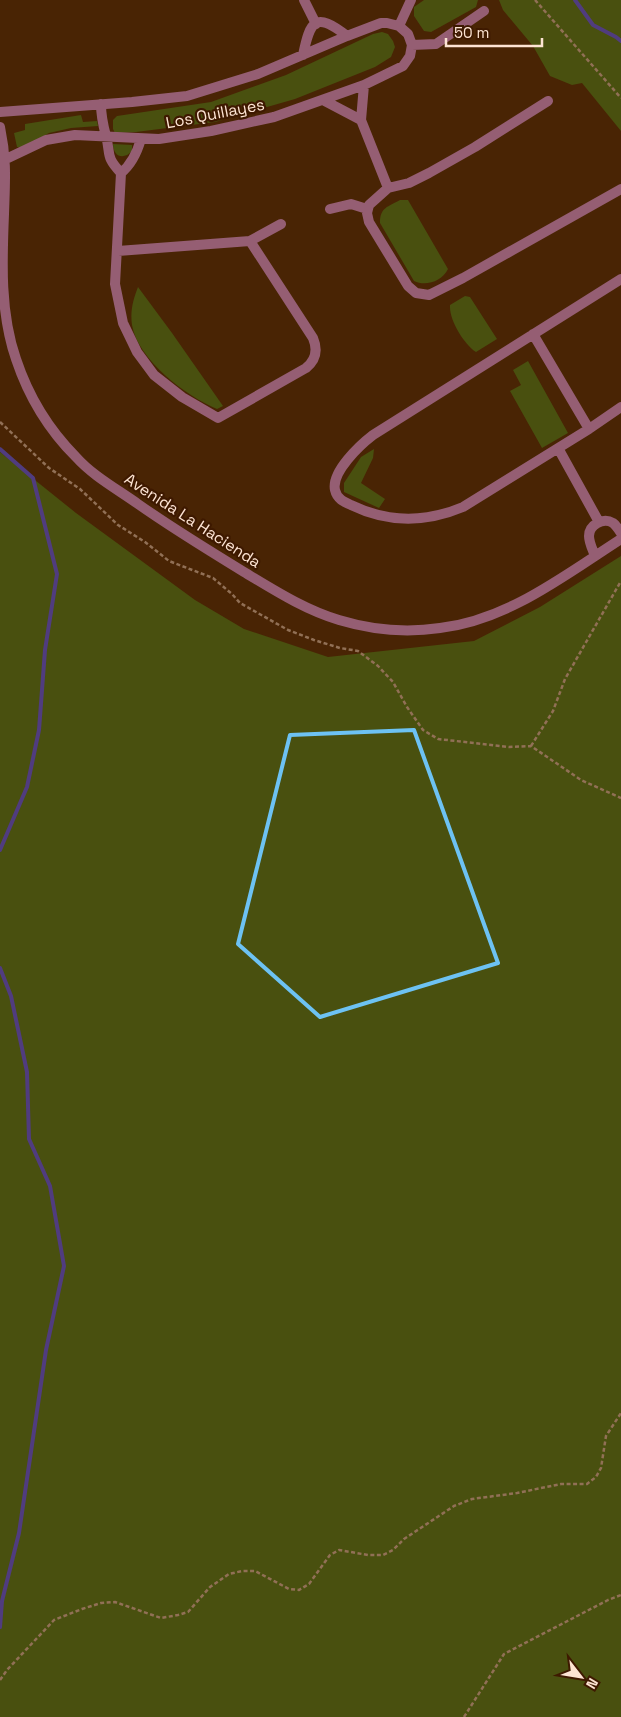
<svg xmlns="http://www.w3.org/2000/svg" width="621" height="1717" font-family="'Space Grotesk',sans-serif">
<rect width="100%" height="100%" fill="#492404"/>
<path fill="#49500f" d="M424,0H478L476,7L431,32L424,31L414,16V7Z
M499,0H621V131L582,83L572,85L550,76L533,46L503,10Z
M382,32L388,34L393,41L395,47L391,57L375,67L295,99L215,122L136,132L115,133L113,129V120L117,116L211,102L286,75L373,34Z
M81,115L83,122L97,121L98,126L71,128L49,133L22,148L17,147L14,133L25,130V124Z
M113,144L132,145V151C124,160 113,157 113,144Z
M400,200H408L448,269C442,281 426,287 414,281L380,223C380,207 388,207 400,200Z
M138,287L172,333L223,406L217,409C186,396 138,360 132,325C130,311 133,300 138,287Z
M465,296L470,297L497,339L476,352C464,344 449,320 450,305Z
M528,361L568,433L542,448L510,391L521,385L513,370Z
M374,449L373,458L361,483L385,499L379,508L344,492V483L361,457Z
M0,452L76,513L195,600L244,629L328,657L474,641L540,607L621,556V1717H0Z"/>
<g fill="none" stroke-linecap="round" stroke-linejoin="round">
<path stroke="#503c7f" stroke-width="4" d="M575,0L593,25L616,37L621,41
M0,449L33,478L57,574L45,650L39,730L27,787L0,850
M0,968L11,996L27,1072L29,1139L50,1186L64,1266L46,1350L19,1533L2,1601L0,1627"/>
<path stroke="#917056" stroke-width="2.5" stroke-dasharray="4 2.5" stroke-linecap="butt" d="M535,0L621,98
M0,422L49,468L80,489L118,525L145,542L169,561L213,578L232,594L240,603L288,630L314,640L340,648L358,651L378,666L393,682L407,707L423,730L438,739L509,747L531,746L581,780L621,798
M531,746L553,711L565,679L621,581
M0,1680L7,1670L54,1620L82,1609L101,1603L115,1602L161,1618L178,1615L188,1612L210,1587L229,1574L242,1571H255L289,1589L299,1590L309,1584L330,1555L339,1550L368,1555H383L393,1550L404,1539L454,1506L472,1499L517,1493L561,1484H587L596,1477L601,1468L606,1436L621,1413
M464,1717L504,1654L608,1600L621,1595"/>
<path stroke="#955e73" stroke-width="10" d="M304,0L316,24
M399,26L411,0
M412,45L436,44L484,11
M303,55C310,21 315,11 347,36
M323,100L361,120L364,85
M548,101L475,147L429,173L409,183L388,188L369,205L367,213L369,222L408,286L416,293L429,295L463,278L621,189
M101,104C101,116 103,125 106,136C111,155 105,156 121,173C132,164 137,153 141,139
M0,112L132,102L187,96L258,74L347,36L381,23H387L399,26L408,34L412,45L410,56L403,66L364,85L274,117L211,131L159,139L75,135L46,140L6,159
M361,120L388,188
M0,127C7,160 5,182 4,214C2,262 0,313 16,359C28,395 49,430 76,457C93,476 117,489 138,504C172,528 208,550 244,572C274,590 305,610 339,620C372,630 406,633 440,628C508,620 565,575 621,539
M330,209L351,204L367,209
M250,241L281,224
M118,251L250,241L313,338C318,350 316,360 306,368L218,418L182,397L154,375L137,352L123,323L115,284L121,173
M621,279L373,435C360,445 331,472 335,490C337,499 344,502 351,505C388,523 425,523 463,507L589,429L621,407
M533,334L589,429
M558,448L599,522
M595,556C593,550 589,543 589,536C589,525 603,517 613,523C616,525 619,530 621,533"/>
</g>
<path fill="none" stroke="#6dc2f3" stroke-width="4" stroke-linejoin="round" d="M414,730L498,963L320,1017L238,944L290,735Z"/>
<g text-anchor="middle" stroke-width="4.5" stroke-linejoin="round" paint-order="stroke">
<g font-size="16" fill="#fde4d3" stroke="#3e1900">
<text transform="translate(215 113) rotate(-11)" y="6">Los Quillayes</text>
<text transform="translate(193 520) rotate(33)" y="6">Avenida La Hacienda</text>
</g>
</g>
<g transform="translate(581 1677) rotate(121)" stroke="#3e1900" stroke-width="4" paint-order="stroke">
<path d="M0-4L9 19L0 12L-9 19Z" fill="#fde4d3"/>
<text y="-8" font-size="14" font-weight="bold" text-anchor="middle" fill="#fde4d3">N</text>
</g>
<path d="M446 38v8h96v-8" fill="none" stroke="#fde4d3" stroke-width="2.5"/>
<text x="454" y="38" font-size="15" fill="#fde4d3" stroke="#3e1900" stroke-width="4" paint-order="stroke">50 m</text>
</svg>
